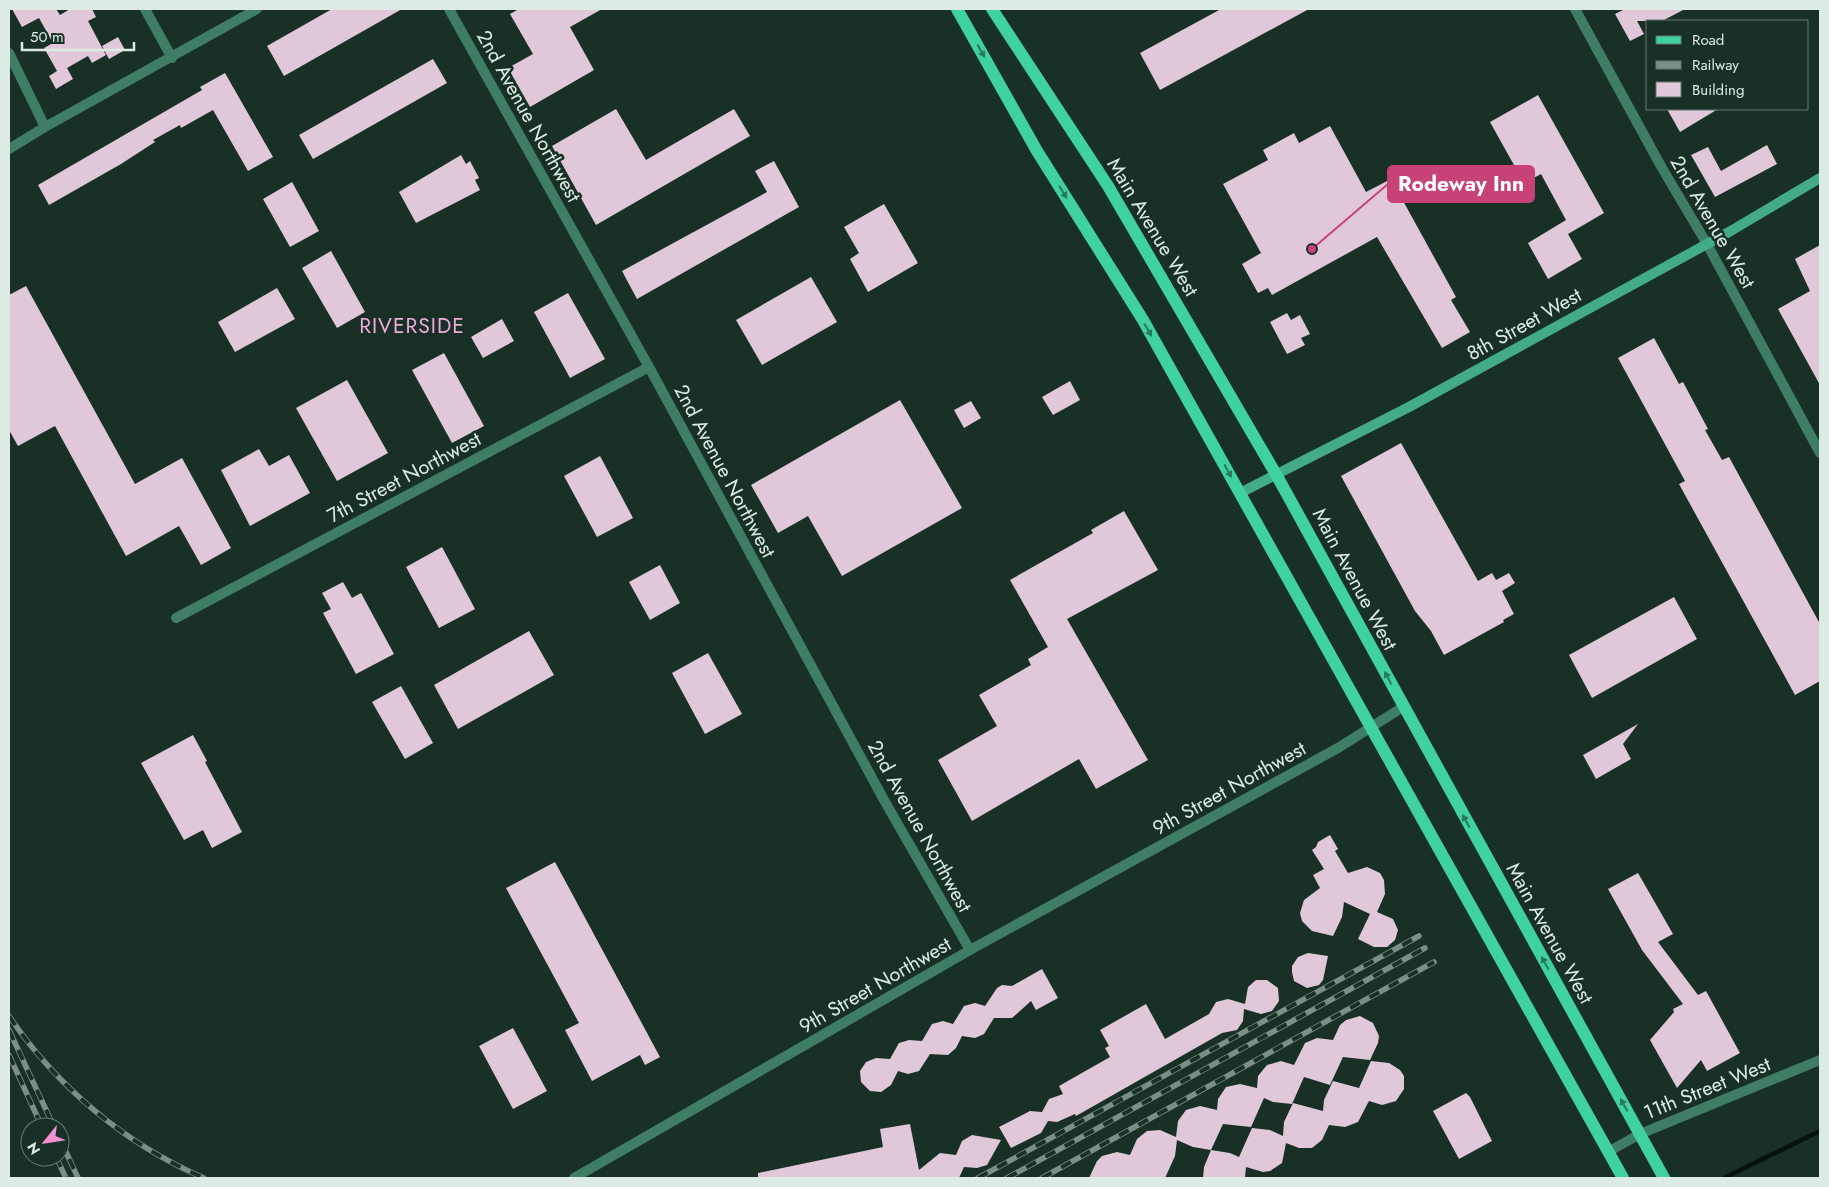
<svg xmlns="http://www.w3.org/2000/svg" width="1829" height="1187" font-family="Jost,sans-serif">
<rect width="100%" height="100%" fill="#183026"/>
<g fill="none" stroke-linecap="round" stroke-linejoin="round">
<path stroke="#06120d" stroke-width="4.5" d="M1724,1178L1820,1131"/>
</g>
<path fill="#e1c8d8" d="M12,9H56L60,15L70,9H92L96,17L88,21L106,55L92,63L88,56L67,68L73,79L56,89L49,76L57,71L44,48L53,43L39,18L22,27Z
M332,9H402L284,76L267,46Z
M519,9H602L570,27L594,70L530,107L508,68L533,54L510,14Z
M1221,9H1309L1160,90L1140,53Z
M1625,9H1685L1662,21H1637L1644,34L1630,41L1615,14Z
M118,37L125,50L109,59L102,46Z
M433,59L447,83L313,159L299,135Z
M225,73L273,157L248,171L213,110L181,128L180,125L153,140L155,142L121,164L49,205L38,185L202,90L200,87Z
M1538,95L1604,213L1568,234L1582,259L1548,279L1528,243L1566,220L1541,174L1524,183L1490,122Z
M616,109L646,160L734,109L750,136L596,225L552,146Z
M1667,109H1718L1680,132Z
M1330,126L1366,192L1391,179L1456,297L1451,300L1470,332L1442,348L1377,237L1272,295L1268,288L1258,293L1242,264L1261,253L1223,184L1268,160L1263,150L1294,133L1299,143Z
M1767,145L1777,164L1715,197L1691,155L1708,147L1721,171Z
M461,155L466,164L470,161L479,178L475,180L480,190L416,223L399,192Z
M774,161L799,207L637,299L622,271L767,192L755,171Z
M292,182L319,231L290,247L263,199Z
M884,204L918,263L868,292L850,259L859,253L844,227Z
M1820,245V385L1778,309L1810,291L1795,259Z
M331,251L365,312L337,328L302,268Z
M811,277L837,322L762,365L736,320Z
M26,286L135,484L182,458L231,548L201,565L179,526L126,556L55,426L18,446L9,430V295Z
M277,288L295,319L235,352L218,322Z
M568,293L605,359L570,378L534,312Z
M1287,313L1291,320L1300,315L1310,334L1301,338L1305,345L1287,354L1270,322Z
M502,319L514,341L483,358L471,337Z
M1654,338L1679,384L1683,382L1708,429L1705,430L1722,460L1729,457L1820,624V681L1795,695L1679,484L1685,481L1618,358Z
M444,353L484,426L452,443L412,370Z
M347,380L388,453L337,481L296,408Z
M1070,381L1080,400L1053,415L1042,397Z
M900,400L962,508L842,576L808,516L778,533L751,485Z
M971,401L981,418L964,428L954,410Z
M1401,443L1478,581L1492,573L1496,580L1509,573L1515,583L1502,591L1514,614L1503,620L1504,622L1444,655L1431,631L1415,611L1341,476Z
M259,449L269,466L289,455L310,493L250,526L221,470Z
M600,456L633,518L597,537L564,476Z
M1124,511L1158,570L1067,619L1148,760L1096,789L1079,759L972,821L938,760L997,726L979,695L1031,665L1028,659L1048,647L1010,580L1093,533L1091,530Z
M442,547L475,609L439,628L406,567Z
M660,565L680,603L650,620L629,582Z
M343,582L352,598L361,593L394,654L356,674L323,613L331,609L322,593Z
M1674,597L1697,639L1592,698L1569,655Z
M529,631L554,675L458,729L434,685Z
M708,653L742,714L705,734L672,673Z
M401,686L433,743L405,759L372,702Z
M1638,724L1623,744L1631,759L1596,779L1583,755Z
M193,735L207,761L205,762L242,832L212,848L203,830L184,840L141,763Z
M1330,835L1338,849L1335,851L1348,873L1367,867L1380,873L1384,880L1385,894L1377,912L1393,919L1398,930L1395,940L1387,947H1374L1358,939L1370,914L1344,902L1342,917L1333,936L1312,931L1302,921L1300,913L1304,900L1320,888L1313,875L1324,869L1312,850L1316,847L1318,842Z
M555,862L660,1057L645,1065L640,1055L592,1081L565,1030L579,1023L506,888Z
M1638,873L1673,934L1658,942L1698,995L1706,991L1740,1053L1707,1071L1701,1060L1677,1088L1650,1040L1674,1012L1673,1009L1683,1004L1642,950L1608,889Z
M1308,953L1328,956L1323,980L1319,985L1307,988L1294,981L1292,972V966L1298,957Z
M1042,969L1058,998L1036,1010L1031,1001L1012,1018H994L984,1034L975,1038L962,1036L956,1048L948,1055L930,1054L919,1071L908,1074L898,1071L891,1085L881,1092L870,1091L861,1082L860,1071L866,1062L876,1058L890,1059L899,1043L909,1040L922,1041L932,1024L943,1021L953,1024L964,1006L975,1003L985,1006L997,988L1002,985L1012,986Z
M1256,980H1267L1278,988L1279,1001L1272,1011L1261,1014L1244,1009L1243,1021L1237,1030L1222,1033L1076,1116L1075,1114L1057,1122L1048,1121L1041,1133L1011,1148L999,1127L1030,1111L1042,1112L1049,1099L1063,1094L1059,1086L1110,1057L1105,1048L1109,1046L1100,1030L1146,1004L1165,1039L1209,1014L1216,1002L1228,999L1245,1004L1248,987Z
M1360,1016L1373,1023L1379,1036L1378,1043L1370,1060L1343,1057L1330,1085L1304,1077L1292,1104L1273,1102L1264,1098L1251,1127L1223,1124L1211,1150L1193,1147L1177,1140L1175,1156L1165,1178H1089L1097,1161L1102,1156L1117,1152L1130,1155L1137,1139L1147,1131L1160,1130L1176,1137L1178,1121L1186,1110L1200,1106L1217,1110L1218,1099L1226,1087L1240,1084L1257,1088L1258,1076L1267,1065L1281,1061L1294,1065L1305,1043L1317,1038L1333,1040L1340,1025L1346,1020Z
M513,1028L547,1091L513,1109L479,1046Z
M1371,1061L1389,1063L1400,1070L1404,1076V1089L1396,1101L1382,1105L1369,1101L1358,1122L1345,1127L1329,1125L1322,1140L1312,1148H1299L1286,1143L1282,1163L1270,1171L1263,1172L1246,1167L1245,1178H1203L1204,1167L1211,1150L1230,1153L1239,1157L1252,1128L1270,1130L1283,1136L1284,1122L1293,1103L1323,1111L1324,1100L1333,1081L1359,1088Z
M1466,1093L1470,1097L1492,1141L1459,1159L1433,1111Z
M910,1124L919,1170L940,1153L956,1155L962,1141L972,1135L1001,1140L987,1165L977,1168L964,1167L959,1178H758V1173L883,1147L880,1129Z"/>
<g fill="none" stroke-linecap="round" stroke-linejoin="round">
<path stroke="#407d65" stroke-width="10" d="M145,9L172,58
M449,9L649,367L884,800L970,950
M1575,9L1662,168L1707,244L1820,453
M9,53L45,127
M9,149L45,127L257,9
M176,618L649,367
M1608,1152L1640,1134L1820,1060
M574,1178L970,950L1338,748L1403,707"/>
<path stroke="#43ac87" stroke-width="10" d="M1240,493L1409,407L1729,232L1820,178"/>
<path stroke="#3fd1a0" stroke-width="12" d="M957,9L1037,151L1143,320L1623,1178
M992,9L1108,186L1277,476L1664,1178"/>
<defs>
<path id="rail" d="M9,1016C57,1087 125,1144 204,1178
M9,1030L54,1127
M9,1055L42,1127
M60,1139L78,1178
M56,1157L66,1178
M978,1178L1419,936
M1007,1178L1425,948
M1042,1178L1434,962"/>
</defs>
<use href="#rail" stroke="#7c8f87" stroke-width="5.5"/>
<use href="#rail" stroke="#183026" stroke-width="4" stroke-dasharray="11" stroke-linecap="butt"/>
</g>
<defs><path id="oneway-solid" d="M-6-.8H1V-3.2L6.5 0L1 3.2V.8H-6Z" transform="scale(1.25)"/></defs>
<g fill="#2a785d">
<use href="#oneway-solid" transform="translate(981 51) rotate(61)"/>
<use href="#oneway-solid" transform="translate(1063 192) rotate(58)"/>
<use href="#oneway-solid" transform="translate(1148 330) rotate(60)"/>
<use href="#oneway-solid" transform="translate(1228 471) rotate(61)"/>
<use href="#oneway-solid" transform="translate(1388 678) rotate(-118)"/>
<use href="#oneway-solid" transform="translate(1466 821) rotate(-119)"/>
<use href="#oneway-solid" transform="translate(1545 963) rotate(-119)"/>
<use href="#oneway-solid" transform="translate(1624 1105) rotate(-119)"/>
</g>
<g text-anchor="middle" stroke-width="5" stroke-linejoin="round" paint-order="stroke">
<g font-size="20" fill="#ddebe5" stroke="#183026">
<text transform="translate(529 116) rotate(61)" y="7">2nd Avenue Northwest</text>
<text transform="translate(1713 222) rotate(60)" y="7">2nd Avenue West</text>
<text transform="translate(1153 227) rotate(59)" y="7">Main Avenue West</text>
<text transform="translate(1524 324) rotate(-29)" y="7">8th Street West</text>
<text transform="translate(725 471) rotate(62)" y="7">2nd Avenue Northwest</text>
<text transform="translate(404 477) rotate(-28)" y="7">7th Street Northwest</text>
<text transform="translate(1355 579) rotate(62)" y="7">Main Avenue West</text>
<text transform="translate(1229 788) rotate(-29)" y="7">9th Street Northwest</text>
<text transform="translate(920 826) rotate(61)" y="7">2nd Avenue Northwest</text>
<text transform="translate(1550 933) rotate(61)" y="7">Main Avenue West</text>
<text transform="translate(875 985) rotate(-30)" y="7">9th Street Northwest</text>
<text transform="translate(1707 1088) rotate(-22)" y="7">11th Street West</text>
</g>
<g font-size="21" letter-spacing="1" fill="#f1abd8" stroke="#183026">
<text x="412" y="333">RIVERSIDE</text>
</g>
</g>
<path fill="none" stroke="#c74277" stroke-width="2" d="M1312 249L1388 184"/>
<circle fill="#c74277" stroke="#183026" stroke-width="2" cx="1312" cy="249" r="5"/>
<rect fill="#c74277" stroke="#c74277" stroke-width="2" x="1388" y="166" width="146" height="36" rx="5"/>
<g font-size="21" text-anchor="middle" font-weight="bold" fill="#fff">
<text x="1461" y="191">Rodeway Inn</text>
</g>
<rect width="1829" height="1187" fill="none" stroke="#ddebe5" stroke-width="20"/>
<rect x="1646" y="20" width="162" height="90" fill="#183026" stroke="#677b72"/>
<rect x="1656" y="36" width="25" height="8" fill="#3fd1a0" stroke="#677b72"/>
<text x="1692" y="45" font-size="15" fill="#ddebe5">Road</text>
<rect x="1656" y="61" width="25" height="8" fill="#7c8f87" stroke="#677b72"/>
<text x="1692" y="70" font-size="15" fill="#ddebe5">Railway</text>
<rect x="1656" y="82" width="25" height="15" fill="#e1c8d8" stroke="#677b72"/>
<text x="1692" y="95" font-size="15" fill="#ddebe5">Building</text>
<g transform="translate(45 1142) rotate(240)"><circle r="24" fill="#183026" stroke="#677b72"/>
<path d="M0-4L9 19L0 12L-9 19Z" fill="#f491d4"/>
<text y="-8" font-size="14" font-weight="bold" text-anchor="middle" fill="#ddebe5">N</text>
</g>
<path d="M22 42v8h112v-8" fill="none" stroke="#ddebe5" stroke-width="2.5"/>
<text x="30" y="42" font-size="15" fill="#ddebe5" stroke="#183026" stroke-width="4" paint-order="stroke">50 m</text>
</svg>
